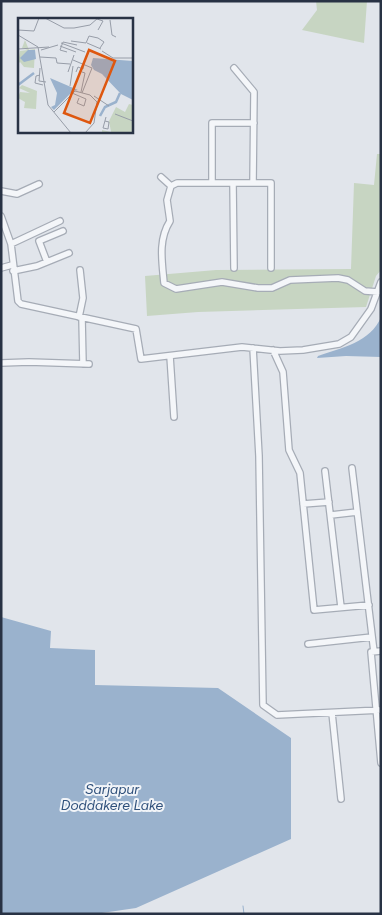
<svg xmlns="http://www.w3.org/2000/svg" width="382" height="915" font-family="Figtree,sans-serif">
<rect width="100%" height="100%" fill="#e1e5eb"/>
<path fill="#c7d5c2" d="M316,1H367L364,43L302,30L317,10Z
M377,154H381V270L376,276L366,307L198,312L147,316L145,276L216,270L351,269L354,183L374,185Z"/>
<path fill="#9ab2cd" d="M381,317V357L346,356L317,358L318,356C341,348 371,342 381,317Z
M1,617L51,631L50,648L95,650V685L218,688L291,738V839L136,908L95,914H1Z"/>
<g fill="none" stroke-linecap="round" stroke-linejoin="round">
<path stroke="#9ab2cd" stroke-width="1" d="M243,906L244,914"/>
<defs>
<path id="minor" d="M234,68L254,92L253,183
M161,177L171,186
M212,183V123H254
M233,183L234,268
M1,191L17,194L39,184
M1,216L11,244L18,301L21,304L136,329L141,359L242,347L280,351L303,350L339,344L351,337L371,309L381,282
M11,244L60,221
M47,262L39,241L63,231
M1,268L12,265
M271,268V183H177L171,186L167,200L170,221C158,240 162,261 164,283L176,289L222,282L258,288H272L290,280L338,278L348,280L365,291L378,292
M13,271L37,266L69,253
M79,317L83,298L80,270
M82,318L83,364
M253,348L259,456L263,705L277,715L381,710
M273,350L283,372L289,450L300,473L314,610L369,605
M170,356L174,417
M1,363L29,362L89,364
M352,468L374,652
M325,471L341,607
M303,504L329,502
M331,515L357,512
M308,644L372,637
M381,651L371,652L381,763
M332,713L341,799"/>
</defs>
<use href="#minor" stroke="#a6acb6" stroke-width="8"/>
<use href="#minor" stroke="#f4f6f9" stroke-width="5.5"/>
</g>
<g text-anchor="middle" stroke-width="4" stroke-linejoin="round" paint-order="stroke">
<g font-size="14" font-style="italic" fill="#2f507b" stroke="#f1f4f8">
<text x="112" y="794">Sarjapur<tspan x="112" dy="16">Doddakere Lake</tspan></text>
</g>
</g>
<g transform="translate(18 18)">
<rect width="115" height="115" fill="#e1e5eb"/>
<path d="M7,22L11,32L17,31L16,50L6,49L2,44L0,46L2,33L10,32L4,30ZM4,67L19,73L18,91L6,90L7,84L0,80L2,74L12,75L1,70ZM111,86L115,87V115H84V112L93,114L91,103L98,89L107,94Z" fill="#c7d5c2"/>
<path d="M10,32H17L18,41L6,44L2,40ZM75,40L115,43V82L103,76L84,56L76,52L73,47ZM32,60L60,72L55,73L36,92L33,89L37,87L39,75Z" fill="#9ab2cd"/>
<path fill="none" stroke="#9ab2cd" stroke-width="2.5" d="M0,67L16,55M82,98L87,89L98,84L102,75"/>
<path fill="none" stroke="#979da8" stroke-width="1" d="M27,0L46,10H56L72,7L80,0M79,1L85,3L80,12M92,2L94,17L98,19M0,12L16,13L21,0M0,17L20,29L30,87L53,115M53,23L68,25M43,25L67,34M68,25L71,18L80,20L86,24L82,30M69,25L83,31M42,28L58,34M0,31L31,29M23,32L40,27M84,33L95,40H114M49,34L42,32L45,24L59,27M22,39L38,40L39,45L52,46M55,42L74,50L64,75M22,50L21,63L28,64M50,54L56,37M58,54L60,49L65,51L67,42M22,57L18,58L17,65L25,67M52,68L55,48M63,74L67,55L64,54M54,75L68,81L66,88L59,85L61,80M76,78L91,88M36,94L57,73L72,77L79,84L76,105L67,115M97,96L115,103M87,103L91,104L90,111L85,110L88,99"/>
<path fill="#de570f" fill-opacity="0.15" stroke="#de570f" stroke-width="2.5" d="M71,32L97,43L72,105L46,95Z"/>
<rect width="115" height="115" fill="none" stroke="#283244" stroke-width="2.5"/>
</g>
<rect width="382" height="915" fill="none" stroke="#283244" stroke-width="5"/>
</svg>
